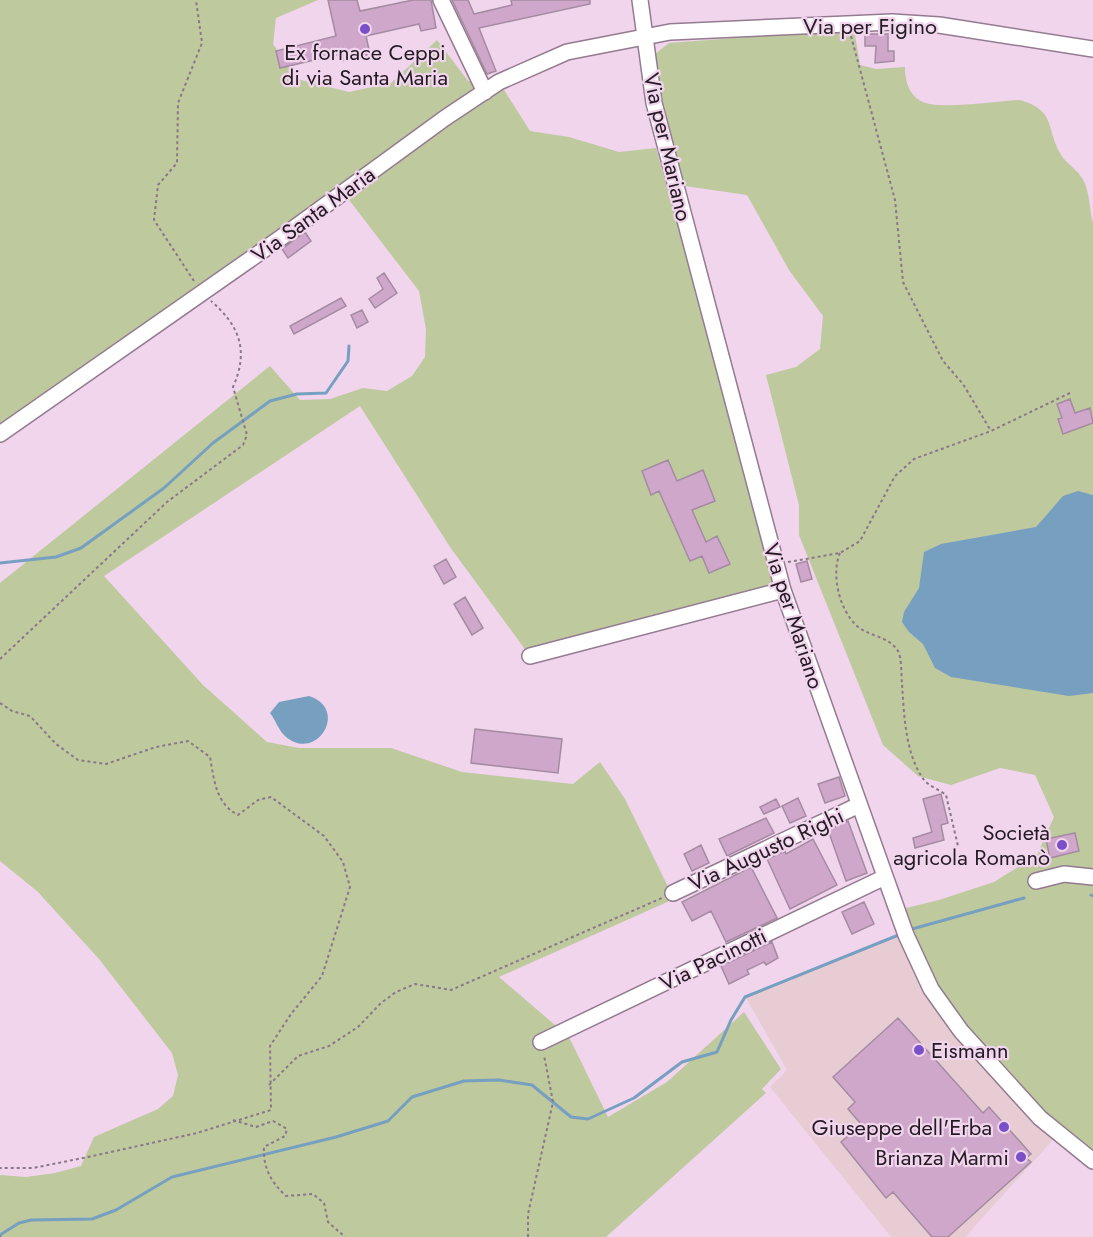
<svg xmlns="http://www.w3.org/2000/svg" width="1093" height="1237" font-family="Jost,sans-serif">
<rect width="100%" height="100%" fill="#f0d5ed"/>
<path fill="#e7cdd3" d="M901,935L1022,1108L1053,1140L965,1237H891L770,1087L787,1070L746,998Z"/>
<path fill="#bec99e" d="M0,0H318L276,18L273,44L297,79L349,92L391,83L437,40L468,81L499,82L530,131L569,137L619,152L656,148L779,591L530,656L450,547L360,406L104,576L203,685L267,742L299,748H391L462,772L573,784L600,762L625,799L674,899L499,977L569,1037L608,1117L667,1082L744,1012L781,1069L762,1089L766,1093L606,1237H0V1175L26,1177L55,1173L81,1166L94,1137L158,1109L173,1096L178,1075L172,1053L99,959L38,892L0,861V583L270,366L300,400L330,399L363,388L387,391L412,376L425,357L426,329L419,291L343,192L0,434Z
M854,29L860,65L876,69L905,67C905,81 909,96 923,102C939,110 999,101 1020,100C1056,110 1046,129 1060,153C1065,163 1076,168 1082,178C1090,190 1089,209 1093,223V1155L1041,1113L945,1002L902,909L939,900L994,882L1037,855L1054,817L1035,775L1000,768L951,785L918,776L883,745L799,535V505L766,375L796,367L820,349L823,316L789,270L747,195L678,185L658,105L654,55L669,43Z"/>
<path fill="#779fc0" d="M1078,491L1093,495V693L1069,696L951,677L935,668L923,644L909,632L902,622L904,612L919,588L924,552L941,544L1036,527L1063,496Z
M309,696C350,709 316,764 285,736C279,731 275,719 270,713L279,702Z"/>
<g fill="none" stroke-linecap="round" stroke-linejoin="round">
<path stroke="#779fc0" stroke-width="3" d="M0,563L56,557L81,548L164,488L213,443L270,401L297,394L326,393L348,361L349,346
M1091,895L1093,896
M912,929L1024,898
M0,1235L19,1223L31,1220L92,1219L116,1210L172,1177L336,1137L388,1121L412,1097L464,1081L499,1080L532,1085L571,1117L588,1119L634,1098L682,1062L717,1052L731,1020L745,997L901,934"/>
</g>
<path fill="#cea7ca" stroke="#a58ba2" stroke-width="1.5" d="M328,0H357L360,11L413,0H431L436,28L421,31L419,24L366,36L370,54L341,61L340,54L280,68L276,51L336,36Z
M452,0H468L474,14L512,5L511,0H590V4L479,28L496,71L487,74Z
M865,34H888V51H894V61L875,63L876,46H865Z
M305,232L311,241L288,258L282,249Z
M384,273L397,293L375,308L369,299L383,289L377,278Z
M341,298L346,306L294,334L290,326Z
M362,310L368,322L357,328L351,315Z
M1070,399L1075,413L1090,408L1093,423L1063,434L1058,419L1062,418L1057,404Z
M668,460L677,481L703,470L715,501L692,510L706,542L717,536L730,564L709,573L702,556L690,561L659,491L651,495L642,471Z
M446,559L456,577L444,584L434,566Z
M807,561L812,579L801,582L796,564Z
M465,597L483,628L472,635L454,604Z
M475,729L562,739L558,773L471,763Z
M839,777L845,796L825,803L818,784Z
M941,794L948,823L941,825L944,840L915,848L913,838L932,832L923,799Z
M798,798L806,816L790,823L782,806Z
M776,799L780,807L764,814L760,807Z
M766,818L774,833L727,856L719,839Z
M848,821L867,873L846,881L828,830Z
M1075,833L1079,851L1050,858L1046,839Z
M813,839L837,885L790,909L767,859L785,851L786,854Z
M701,845L709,863L692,871L684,854Z
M751,867L777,918L726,942L711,911L692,921L682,902Z
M864,902L874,924L852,934L842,912Z
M772,942L778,958L766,965L764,962L747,970L749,974L729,984L721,966Z
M898,1018L983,1113L989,1107L1031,1154L1026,1158L1031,1162L948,1237H932L893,1192L886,1198L841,1142L861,1124L848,1109L855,1102L833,1077Z"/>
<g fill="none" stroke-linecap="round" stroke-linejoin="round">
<defs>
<path id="minor" d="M441,0L485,92
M640,0L654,103L783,590L906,935L931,989L961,1031L1040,1118L1093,1161
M0,434L282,237L445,118L499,82L567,52L670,32L892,22L939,25L1093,49
M530,656L783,590
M1036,881L1064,874L1093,877
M673,893L859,805
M541,1042L885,877"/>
</defs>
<use href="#minor" stroke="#947b91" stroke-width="18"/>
<path stroke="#8a7788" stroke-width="2" stroke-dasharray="3 3" stroke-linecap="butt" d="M851,36L895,200L903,282L943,361L963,384L991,431
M194,281L154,220L158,185L177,163L178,103L202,43L196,0
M840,553C831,574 839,609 856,625C868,637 888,635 898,651C902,659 901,674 902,683C904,714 905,754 924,780C929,786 940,790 946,795L958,846
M788,562L840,553L860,541L895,476L914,459L991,431L1072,392
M0,659L167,502L243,445L247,435L233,387C249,351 240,326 211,301
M0,703L12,711L30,716L56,744L78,760L106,764L156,747L188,741L210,757C214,780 216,804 238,815L258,800L271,797L324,836L343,862L350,887L322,976L291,1014L270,1046L271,1110L197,1133L88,1157L33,1168H0
M269,1085L298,1056L329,1046L358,1027L381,1003L396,992L415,984L451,990L662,898
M233,1120L256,1127L273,1121L287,1129L285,1136L264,1147C263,1168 271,1182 286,1196L313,1194L324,1203L328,1222L345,1237
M0,1236L1,1237
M528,1237V1214L553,1102L544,1055"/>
<use href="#minor" stroke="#fff" stroke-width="15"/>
</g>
<g fill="#7a4fc8" stroke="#f0d5ed" stroke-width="2">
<circle cx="365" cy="29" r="6"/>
<circle cx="1062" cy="845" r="6"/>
<circle cx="919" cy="1050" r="6"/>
<circle cx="1004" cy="1127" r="6"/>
<circle cx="1021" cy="1157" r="6"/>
</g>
<g text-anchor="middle" stroke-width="4.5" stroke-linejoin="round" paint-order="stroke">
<g font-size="22" fill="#241a23" stroke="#f0d5ed">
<text x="870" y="34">Via per Figino</text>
<text transform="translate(668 147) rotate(77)" y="8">Via per Mariano</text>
<text transform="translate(313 214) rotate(-36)" y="8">Via Santa Maria</text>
<text transform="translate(794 616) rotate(72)" y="8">Via per Mariano</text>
<text transform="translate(766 849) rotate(-25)" y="8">Via Augusto Righi</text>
<text transform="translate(713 959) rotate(-26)" y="8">Via Pacinotti</text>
</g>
<g font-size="22" fill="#241a23" stroke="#f0d5ed" text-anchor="end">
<text x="365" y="60" text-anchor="middle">Ex fornace Ceppi<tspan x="365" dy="25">di via Santa Maria</tspan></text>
<text x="1050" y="840">Società<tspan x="1050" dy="25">agricola Romanò</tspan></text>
<text x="931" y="1058" text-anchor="start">Eismann</text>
<text x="992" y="1135">Giuseppe dell'Erba</text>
<text x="1009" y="1165">Brianza Marmi</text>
</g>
</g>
</svg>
